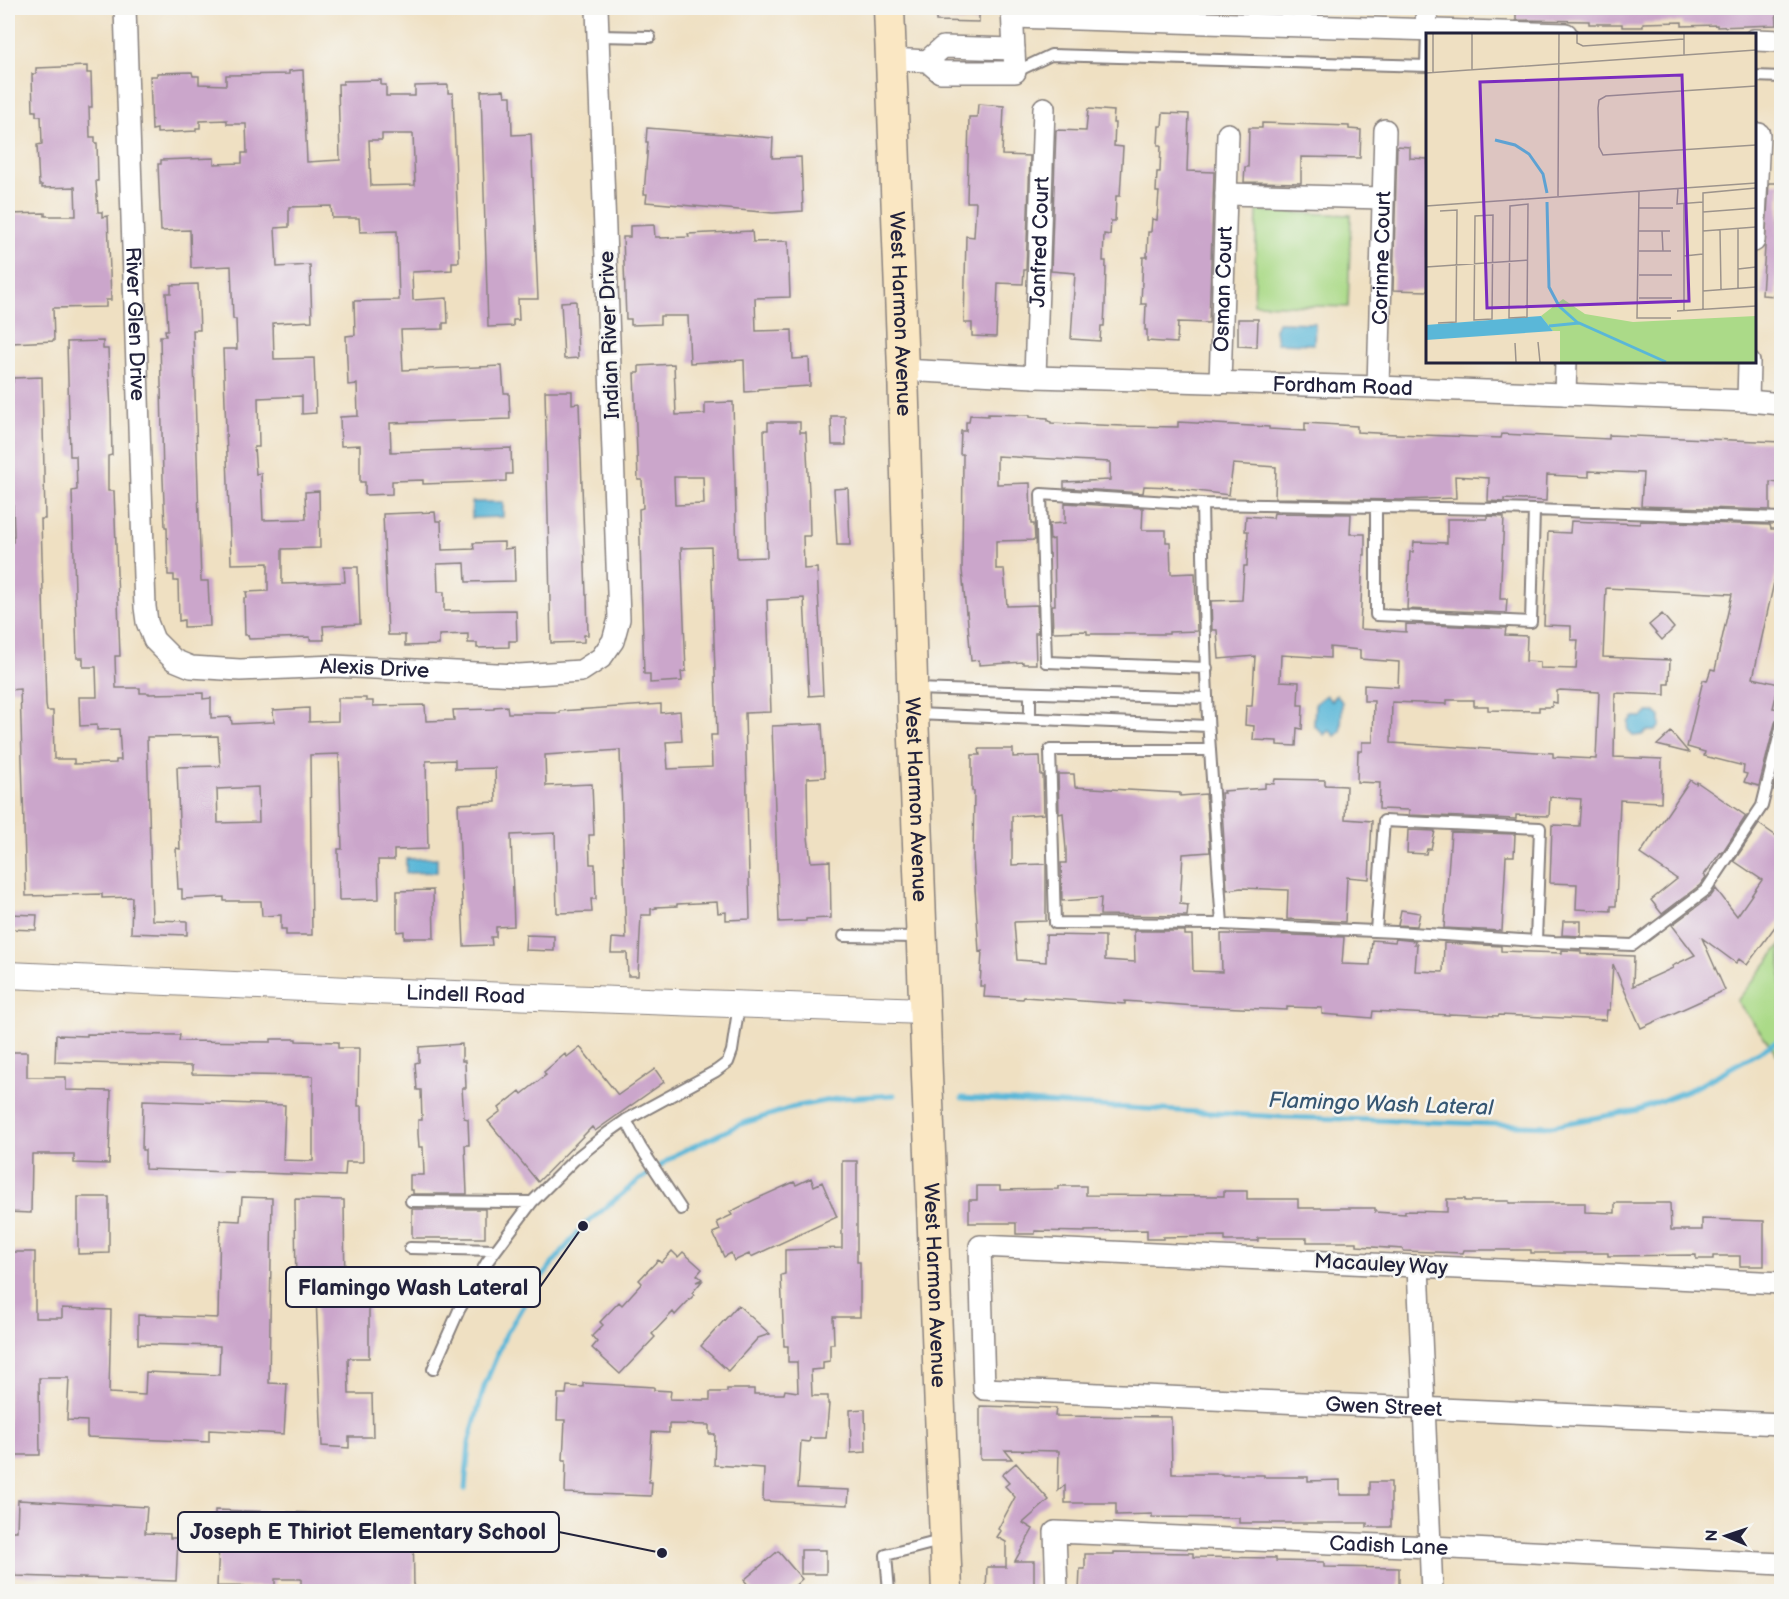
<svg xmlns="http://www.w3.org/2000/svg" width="1789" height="1599" font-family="'Balsamiq Sans',sans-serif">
<rect width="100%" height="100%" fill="#f6f6f2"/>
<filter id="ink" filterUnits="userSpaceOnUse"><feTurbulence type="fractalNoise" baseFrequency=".0167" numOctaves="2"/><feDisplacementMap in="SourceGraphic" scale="12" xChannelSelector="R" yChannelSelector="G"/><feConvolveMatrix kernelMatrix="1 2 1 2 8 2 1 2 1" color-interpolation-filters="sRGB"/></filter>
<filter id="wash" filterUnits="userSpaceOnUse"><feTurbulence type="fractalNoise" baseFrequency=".008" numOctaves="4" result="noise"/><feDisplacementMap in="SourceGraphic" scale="24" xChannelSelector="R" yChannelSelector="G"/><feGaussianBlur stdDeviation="1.35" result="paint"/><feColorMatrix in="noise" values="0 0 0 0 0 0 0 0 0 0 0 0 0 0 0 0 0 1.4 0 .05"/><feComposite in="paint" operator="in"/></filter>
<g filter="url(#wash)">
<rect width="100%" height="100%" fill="#efe0c2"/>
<path fill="#abda88" stroke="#667e62" stroke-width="1.5" d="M1257,211L1351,215L1348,307L1254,304Z
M1781,945V1060L1737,1001Z"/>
<path fill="#5ab7d8" stroke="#3e6c8a" stroke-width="1.5" d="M1278,322L1315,323L1314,344L1277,343L1275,330Z
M472,502H503V517L472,518Z
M1336,694L1342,702L1341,731L1335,736L1329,730L1324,735L1314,725L1315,704L1326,695L1331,701Z
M1648,712H1656L1660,717V726L1655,731H1647L1642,735L1634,736L1628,730L1629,722L1634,717H1642Z
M437,858V872L406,873V859Z"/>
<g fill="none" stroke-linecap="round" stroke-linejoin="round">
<path stroke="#5ab7d8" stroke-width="5" d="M962,1098L1282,1117L1551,1126L1638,1110L1698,1086L1782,1039
M465,1489L469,1443L484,1387L505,1336L536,1284L583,1226L638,1181L677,1154L741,1124L798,1106L842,1098L894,1095"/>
</g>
<g id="blocks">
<path fill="#cba6cb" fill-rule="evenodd" d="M936,8H979V22L936,21Z
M1516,8H1776L1777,25L1717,27V25L1682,26V22L1643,23V27H1622V24H1589V21L1516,20Z
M87,66V73H91L92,107H89L90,137H95V143H97L98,181H96L98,212H102V217L108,216L111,300H106V307L53,308L54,341L11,343V339H8V214L45,213V216H76L75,187L42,188V185H39L37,145L42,144L41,116H36V111H33L32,74H36V68Z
M303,70L307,162L340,160L338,84H343V81L381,80V85H386V96H415V86L448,85V93H453L459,262H452V270L412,272L413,300L447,298L448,323H443V329L401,330L403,370L502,366L504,393H509L510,419L390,423L391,452L511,448L512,474H506V481L423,484V480L392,481V494L365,495V482H360V445L341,446L340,417L358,416L357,384L348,385L346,336L355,335L354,301L399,300L397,231L360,232L359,218H332L331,206L289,207V227L275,228L277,267L310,265L312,321L273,323L274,359L314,358L316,413L302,414V396L258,398L259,447H254L256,474L261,473L263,520L306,519L305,492L319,491L320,548L282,549V584L345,582L344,567H358L360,624L323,626L324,640H310V637L249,639L248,635H245L244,598H247L246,592L268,591V563L231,564L223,349H237L236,319H233L231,266L191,268L190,230L161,231L158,164H161V160L214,158V164L242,163V153H247L246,124H227V120L200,121V128H196V131L157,133V129L152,130L150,76H157V73L192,72L193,76H199V84L226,85V75L289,74V71ZM382,134H413L415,185L371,186L369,140H382Z
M504,90L505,96H511L512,135L531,134L538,299H518L519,320H513V326L488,327L481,91Z
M978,104L1004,106L1002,155L1030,156L1026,270H1024L1023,284L998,283L996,337L972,336V323H964L966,236L974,237L976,202H967L969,117H977Z
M1088,109L1114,111L1113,123H1115L1114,146L1123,147L1120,196H1116L1115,221H1111L1110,235L1104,234L1103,261H1106L1105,305L1104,326H1101L1100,341L1071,339L1075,273L1051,271L1056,130L1086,131Z
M1163,113L1189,114L1187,171L1214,172L1209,323L1178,322L1177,343L1147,341V330H1145L1146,304H1141L1143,257H1147L1148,232H1151L1152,219L1157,220L1159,192H1156L1157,172H1160L1161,145H1158L1159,126H1162Z
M1262,123L1349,126V129L1361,130L1360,158L1301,157V183L1244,182L1245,167H1248L1249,128H1262Z
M647,128L773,138L772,158L801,157L803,211L773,213L646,202L647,194H644L648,142H646Z
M1397,146L1410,147V158L1428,159V291L1393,290Z
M1769,183H1780L1776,296L1762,295Z
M654,225L655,237H660V238L689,237L688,234L752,231L753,242L788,241L790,297L755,298L756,331L792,330L793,359L809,358L810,386L758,389V391L745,392L744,360L690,363L688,316H660V324L631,325V319H626L623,237H630V226Z
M198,284L200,330H193L201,581H208L210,626L184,627V620L179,621L178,581H174V575H168L167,527H165L163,479L160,336H166L165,330H168L166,293H171V285Z
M576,301L578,358L564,359L561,302Z
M1238,319H1258L1257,347L1238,346Z
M103,341V349H108L111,411L112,455L108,456V491H114L120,656H115L116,688H140V693H149V694L203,693V699L211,698V718L231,717L232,724L274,722L273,710L309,708V722L338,721V698H366V701H373V706L425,705L426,721L454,720L453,710L494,709V707L507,706L508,713H560V711L661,704V713L680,711L682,741L666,742L668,769L712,767L711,735H717L711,547L681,548L686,671L681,672L682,681L650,683V674H644L639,509L643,508L642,480H638L634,373H639V366L674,364L676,415L705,414V403L733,402L737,558L767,557L764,430H768V422H800V432H806L809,493L810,536H803L804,569L817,568L823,695L809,696L804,598L767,600L771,712L745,713L750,919L726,920V912L718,913L717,902L677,904V906L656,907L657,908L651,909V915H641L638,976H628L627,953H611L612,938L626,939L620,750L545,755L546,786L592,784L594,835H589L590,864H595L596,899H591L592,912L557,913L555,833L511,835L514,926L496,927V937H491L492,945L464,946L458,804L496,802L495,768L455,769V760L426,761L428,849L394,850V860H378L379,899L339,900L338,849H342L339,754L310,755L312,935H286V929H281V915L262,916L261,901H224V897L182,899V889H178L176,848L180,849L177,767L220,766L218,736L147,737L152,920L187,921V935L131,933L132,897L102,898V894L26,896L20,689L8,690V582H10L9,542H13V536H14L9,382H13V378L42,377L45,519H41L46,705L47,711H53L54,759H74V764L116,763V760H121L119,729L97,730V725L80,726L79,697H97L96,667H83V658H77L72,491L77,490L76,456H70L67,342ZM674,477H703L704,504L675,505ZM258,787L259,822L218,823L217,789Z
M545,391H572V404L579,403L586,595H587L588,635H584V642L551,643Z
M988,414L1030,415V417L1048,418V421L1051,422V423L1123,426L1178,427V422L1269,427V429L1305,431V423L1357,426V432L1396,434L1501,438L1502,434L1609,439V435L1782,442V483L1770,482V510L1641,506L1643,473L1589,471V477L1547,475L1546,501L1504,499V502L1488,501L1489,478L1455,476L1456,498L1399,500L1275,498L1276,467L1233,464L1229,495L1171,488L1172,487L1144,486L1143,493L1064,488V482L1110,480V462L997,456V484L1030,483L1031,524H1034L1035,540L996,541V569H1004L1007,606L1037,605L1038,633H1035L1036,664H1023V662L979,665V660L971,661L967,612L966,613L962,570L963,454H960L961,431H966V422H969L970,415L988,416Z
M831,416H845L846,445H832Z
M848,488L850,545H837L834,489Z
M1065,503L1143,508L1142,530H1166V542H1170L1171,574L1195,573L1197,631L1169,632V634H1087V631L1053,632L1052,605H1055L1054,539L1050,540L1049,524L1065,523Z
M435,512L436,521H441L442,550L474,549L473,543L504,542V549L514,548L515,581L466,582L465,563L437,564L438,592H444V611L516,610L517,641H509V647L477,648V643H468V634L439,635V645L405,646V635H388L383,514Z
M1274,513L1351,514L1350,534H1365V555H1363L1360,629L1406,632V624L1506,628L1505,635L1527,636L1526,661L1540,662V668L1576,669L1578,640H1571V626L1544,625L1548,532L1570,533L1571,521L1640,524V521L1770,525L1771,529H1782V546L1753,678L1779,684L1773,708L1782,709V718L1777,719L1775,723L1759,786L1744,782L1747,774L1743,773L1744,766L1704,756L1705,752L1687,747L1703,680L1707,681L1711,669L1715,670L1732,594L1606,588L1603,657L1670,660L1669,684H1665V695L1615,693L1614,757L1662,759L1661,802L1620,800L1616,906H1611V911L1576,909L1577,884L1550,883L1552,825L1579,826L1581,799L1550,797L1549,816L1516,815V819L1409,815V810L1379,809L1380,783L1357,782L1358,751H1362V742H1373L1374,701H1364V685L1398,687L1399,662L1360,659V650L1330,647V658L1281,655L1280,681L1299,682L1298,705H1303L1302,729L1297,728L1296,746L1277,745V741L1253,740L1254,726L1245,725L1246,706H1252L1255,656L1219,659L1217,630H1212L1211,601L1242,600L1244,566H1247L1248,531H1245L1246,516L1273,518ZM1560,690L1599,692L1596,759L1553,757V753L1391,743L1392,702L1447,704V700H1474V706H1488V710L1539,711V707H1552V702L1557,703V691Z
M1487,516L1504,517L1500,599H1507L1506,613L1407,609L1410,552H1413L1414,542L1447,543V519H1487Z
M1662,614L1674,628L1662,640L1649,625Z
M822,724L825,777L807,778L808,837L811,862L830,861L831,918L806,919V921L779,922L772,726Z
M1671,732L1689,753L1657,745Z
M979,749H1013V757L1040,756L1041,775H1043L1044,814L1012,816V865L1046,864V921L1014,922L1017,960L1046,962V935L1105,936V960L1135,962L1134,931H1185V935H1192L1193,971L1222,972L1221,934H1267L1344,937L1342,964L1370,965L1372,940L1395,942L1396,939L1415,941L1414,944H1417L1415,971L1443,972L1444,943L1501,946V951L1562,953V950L1581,951V954L1634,956L1633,986L1673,968L1672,966L1695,955L1672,925L1711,896L1716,889L1737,916L1762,880L1734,861L1759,824L1782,840V917L1747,965L1739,959L1736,963L1702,938L1725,990L1641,1028L1613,964L1610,1010H1607L1606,1020L1499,1015L1498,1016L1449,1014V1015L1373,1011L1372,1018L1322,1014V1008L1287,1007V1010L1196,1006L1125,1001V1004L1024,997L1023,999L984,997L985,986H980L982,951L979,952L973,856L974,791H972V755H980Z
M1782,758V792L1774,790Z
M1058,774H1074L1075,787L1180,793V796L1206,794L1210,852L1183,854L1180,904L1188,905L1187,916L1100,915L1101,898L1062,901L1061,863H1066V850L1063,813L1059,814Z
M1275,779L1325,780V785L1346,786L1345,819L1372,821L1369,879L1347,877L1345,922L1287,919L1288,890L1241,888L1227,890L1221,793H1224L1223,791L1265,788V783L1274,784Z
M1690,780L1696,784L1697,782L1746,816L1722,853L1721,852L1704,875L1706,877L1700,885L1662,914L1651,900L1677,879L1640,854Z
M1408,830L1435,831L1431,849H1427L1426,854L1407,853Z
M1451,832L1515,834L1514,856H1506L1502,931L1444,928Z
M433,890L434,938H404V931L397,932V891Z
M1401,910L1420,913L1417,926L1398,925Z
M8,914L37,915L36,930L8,929Z
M1563,921H1581V936L1562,935Z
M526,935L554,936V951L525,950Z
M87,1034L180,1035L179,1041L271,1042V1039H296V1041L338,1042V1048H359L358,1106H362L363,1162H346L345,1176L145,1169V1150H142L143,1100L285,1105L283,1160L313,1161V1076L192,1074V1066L55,1062L56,1035L87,1036Z
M462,1044V1061H465L466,1088H462L464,1118L468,1119L469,1145H465L467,1194H413V1190H410V1175H424L423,1147H419L418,1134V1120H422L421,1090H417L415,1063L419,1062V1047Z
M580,1047L618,1095L655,1069L664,1082L595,1131L592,1127L538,1182L488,1121L501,1111L499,1108L520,1091L522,1094L546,1075L544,1072L565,1054L567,1057Z
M8,1052H27V1077H66V1090L111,1091L109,1164L74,1163V1154H32L31,1213L8,1212Z
M842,1161H857V1262H860V1317H833L834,1344H830V1361L823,1362V1369L811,1370L812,1396H828V1404H829L826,1438H810L809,1442L801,1441L798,1488L849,1490L848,1505L763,1501L764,1468L714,1465L715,1434H709V1425L669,1424V1433L652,1432L649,1482H652L651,1496L565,1493L566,1460H563L565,1420H557L558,1394H566L567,1386L583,1387V1383L654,1387V1390L671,1391L670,1399L702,1400H710V1392H727V1389H754V1394H784L785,1390L798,1392L797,1362H788V1346H784L781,1275L785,1274V1250L842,1248Z
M811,1178L814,1186L822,1182L837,1217L751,1257L749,1254L734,1261L731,1253L724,1257L713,1233L720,1230L717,1222L732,1215L730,1212L754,1200L794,1182L796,1185Z
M977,1186H1000V1190L1058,1189V1186H1086V1195L1224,1196V1191H1247V1199H1298V1208H1375V1212L1405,1214V1211L1447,1212V1199H1465V1201H1509V1203H1585V1212L1615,1213V1203H1670L1671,1230H1702V1219L1764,1221V1266H1740V1256H1713V1259H1696V1255L1608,1256V1253H1531V1250H1464L1463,1253L1403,1251V1249L1357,1246V1242H1307V1238H1258V1241H1225V1236L1163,1237V1239H1147V1230L1085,1231V1232L1035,1231V1234H1016V1223H969V1200H977Z
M78,1197H109V1253L78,1254Z
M242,1197L272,1198L269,1383L287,1384L284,1434L209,1430V1442L87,1437V1421L67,1420L69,1378H39L40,1455H8V1252H35V1318H62V1308L111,1310L109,1393L145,1395L146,1372L219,1375L220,1346L138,1344V1315L218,1318L220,1220L240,1221Z
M295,1199L344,1200L345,1301H369V1358H348L349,1394H372L373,1437H349V1448L322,1446L316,1296H296Z
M412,1209H485V1238H412Z
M672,1251L678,1257L683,1252L702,1269L697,1275L702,1279L696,1282L702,1281L692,1293L694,1295L675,1315L673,1312L652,1334L655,1337L620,1374L592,1348L597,1342L592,1336L603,1325L600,1322L619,1302L622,1305L642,1283L639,1280L658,1260L661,1263Z
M738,1305L770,1334L758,1338L728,1371L701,1346Z
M980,1406L1056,1408L1055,1416L1171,1417L1172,1474H1222V1475H1264V1477H1308V1481L1340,1480V1495H1370V1482H1391V1527H1367V1523H1239V1518L1152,1517V1514L1116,1515V1503H1065V1485L1058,1491L1059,1451L1005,1450L1012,1459H980Z
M865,1409L866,1452L851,1453L850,1410Z
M1016,1463L1049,1500L1023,1523L1033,1529L1015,1561H1034V1591L986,1592L987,1567H1006V1542L997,1537L1001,1531L998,1529L1015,1497L1005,1486L1009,1483L1002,1475Z
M18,1500L147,1507L145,1533L170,1534V1538H178L176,1581L15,1576V1573L8,1572L10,1531H17Z
M215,1510L353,1514V1536H399L398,1512H413L414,1592H301V1579H275V1587L217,1586L220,1524H215Z
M801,1550H826V1574H801Z
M778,1551L802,1579L788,1592H754L744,1580Z
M1114,1552L1193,1553V1557L1276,1558V1561L1324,1562V1567L1399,1568V1592H1079L1080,1569H1085V1554H1114Z"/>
</g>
</g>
<g filter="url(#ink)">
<use href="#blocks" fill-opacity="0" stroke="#88817e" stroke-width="1.5"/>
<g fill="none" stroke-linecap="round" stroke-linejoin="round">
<defs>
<path id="service" d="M598,36L650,37
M1426,66L1427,30
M1015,72L1051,55L1428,66
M1754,76L1782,77
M1202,504L1498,509L1782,518
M1376,507V615L1531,622L1534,510
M1207,668L1046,662L1041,494L1202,504C1204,586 1204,668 1210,750L1222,924L1055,923L1050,750H1210
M915,689L1207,698
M916,714L1208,726
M1030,718V693
M1222,924L1396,932L1554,942L1633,945L1706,890L1762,806L1782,725
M1376,931L1384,821L1540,828L1536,941
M844,936L918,937
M626,1120L641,1148L681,1209
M411,1201L532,1202
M410,1248L496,1250
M433,1369L459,1310L487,1262L532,1202L574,1160L609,1132L626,1120L716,1071L728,1062L732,1051L739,1004
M889,1592L886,1555L944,1540"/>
<g id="minor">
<path id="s1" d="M125,8L145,607L147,622L154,640L174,660L191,667L240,670L334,666L519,675L581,671L601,658L613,641L619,619L597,8"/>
<path d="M1426,8L1427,30"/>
<path d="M1013,17L1566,34"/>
<path d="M1754,40L1782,41"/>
<path d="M891,59L927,61L940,72H1015L1012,8"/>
<path d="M927,61L943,47L1014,49"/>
<path d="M1226,194L1383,198"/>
<path d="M1754,241L1759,134"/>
<path id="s2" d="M903,370L1035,377L1378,387L1748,401L1782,404"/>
<path id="s3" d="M1035,377L1044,108"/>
<path id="s4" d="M1220,383L1228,134"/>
<path id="s5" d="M1378,387L1385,130"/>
<path d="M1565,394L1566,362"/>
<path d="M1748,401L1749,362"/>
<path d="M1418,1266L1432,1592"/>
<path id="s6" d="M1782,1283L980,1246L984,1389L1782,1424"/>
<path id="s7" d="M1057,1592L1055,1532L1431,1547L1782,1564"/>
</g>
<g id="tertiary">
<path id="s8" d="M8,975L372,991L924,1011"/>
</g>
<g id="secondary">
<path id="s9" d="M889,8L903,370L913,714L947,1592"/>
</g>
</defs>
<use href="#service" stroke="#88817e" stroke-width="14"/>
<use href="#minor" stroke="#88817e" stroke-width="24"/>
<use href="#tertiary" stroke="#88817e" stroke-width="28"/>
<use href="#secondary" stroke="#88817e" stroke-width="33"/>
<use href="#service" stroke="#fff" stroke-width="10"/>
<use href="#minor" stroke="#fff" stroke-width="21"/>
<use href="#tertiary" stroke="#fff" stroke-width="26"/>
<use href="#secondary" stroke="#fae7c3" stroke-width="30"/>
</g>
</g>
<g text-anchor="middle" stroke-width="5" stroke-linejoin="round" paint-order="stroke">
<g font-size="21" fill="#22223b" stroke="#f6f6f2">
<text dy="7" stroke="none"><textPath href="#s3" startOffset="135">Janfred Court</textPath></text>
<text dy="7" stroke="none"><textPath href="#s5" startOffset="129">Corinne Court</textPath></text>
<text dy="7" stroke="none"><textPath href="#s4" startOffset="94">Osman Court</textPath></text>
<text dy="7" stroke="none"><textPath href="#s9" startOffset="306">West Harmon Avenue</textPath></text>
<text dy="7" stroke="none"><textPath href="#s1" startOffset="316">River Glen Drive</textPath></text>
<text transform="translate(609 335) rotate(-92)" y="7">Indian River Drive</text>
<text dy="7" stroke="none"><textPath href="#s2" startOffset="440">Fordham Road</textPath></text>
<text dy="7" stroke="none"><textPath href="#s1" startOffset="864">Alexis Drive</textPath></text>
<text dy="7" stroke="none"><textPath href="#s9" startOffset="792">West Harmon Avenue</textPath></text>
<text dy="7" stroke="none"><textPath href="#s8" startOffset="458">Lindell Road</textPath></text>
<text transform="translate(1381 1264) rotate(3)" y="7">Macauley Way</text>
<text dy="7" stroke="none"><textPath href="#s9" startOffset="1278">West Harmon Avenue</textPath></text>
<text dy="7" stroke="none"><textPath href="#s6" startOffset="1346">Gwen Street</textPath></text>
<text dy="7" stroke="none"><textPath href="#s7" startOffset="394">Cadish Lane</textPath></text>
</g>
<g font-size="22" font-style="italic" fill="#365672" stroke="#f6f6f2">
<text transform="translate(1381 1103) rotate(2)" y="8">Flamingo Wash Lateral</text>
</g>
</g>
<g transform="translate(1426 33)">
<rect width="330" height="330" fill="#efe0c2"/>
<path d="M137,266L159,281L207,289L330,283V329H134V298H127L115,283Z" fill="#abda88"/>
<path d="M115,283L127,298L0,307V292Z" fill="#5ab7d8"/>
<path fill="none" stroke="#5ab7d8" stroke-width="3" d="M69,107L89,112L103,121L117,141L121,160M121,169L123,254L133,273L152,290M123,293L153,290L240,329"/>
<path fill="none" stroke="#9d948c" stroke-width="1.5" d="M7,1V40M151,1V10L157,13L258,6M258,1V22M46,37V1M0,40L330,17M330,53L180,63L173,67L172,75L173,114L177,122L330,112M252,155L251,171L277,169M213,158L211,285H245M132,163L133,1M258,170V278M102,171L101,284L83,285L84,173ZM0,173L330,150M212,175H247M277,179L330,175M67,182L66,286L48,287L49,183ZM312,196V255M294,197L295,256M213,198H244M236,198L237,218M277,198L330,194M213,218H245M258,223L277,221M0,234L102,227M312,236L330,234M213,242H246M277,258L330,254M213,265H246M277,277V160L330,155M251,278L330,273M12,290L30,289L31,177L14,178M112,309L114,329M89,310L90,329"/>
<path fill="#7b2cbf" fill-opacity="0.15" stroke="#7b2cbf" stroke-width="3" d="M256,42L263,268L61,275L54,49Z"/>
<rect width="330" height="330" fill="none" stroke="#22223b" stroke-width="3"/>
</g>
<path fill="none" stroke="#22223b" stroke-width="2" d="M583 1226L540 1287M662 1553L559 1532"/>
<g fill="#22223b" stroke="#f6f6f2" stroke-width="2">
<circle cx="583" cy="1226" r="6"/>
<circle cx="662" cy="1553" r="6"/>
</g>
<g fill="#f6f6f2" stroke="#22223b" stroke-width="2">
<rect x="286" y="1267" width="254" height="40" rx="6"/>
<rect x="178" y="1512" width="381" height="40" rx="6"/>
</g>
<g font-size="22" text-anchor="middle" font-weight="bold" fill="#22223b">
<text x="413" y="1295">Flamingo Wash Lateral</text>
<text x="368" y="1539">Joseph E Thiriot Elementary School</text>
</g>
<rect width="1789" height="1599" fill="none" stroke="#f6f6f2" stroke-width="30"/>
<g transform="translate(1726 1536) rotate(272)" stroke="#f6f6f2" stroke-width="4.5" paint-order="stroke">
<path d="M0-4.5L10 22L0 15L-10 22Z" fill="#22223b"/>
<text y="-9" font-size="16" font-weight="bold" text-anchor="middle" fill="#22223b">N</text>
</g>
</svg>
